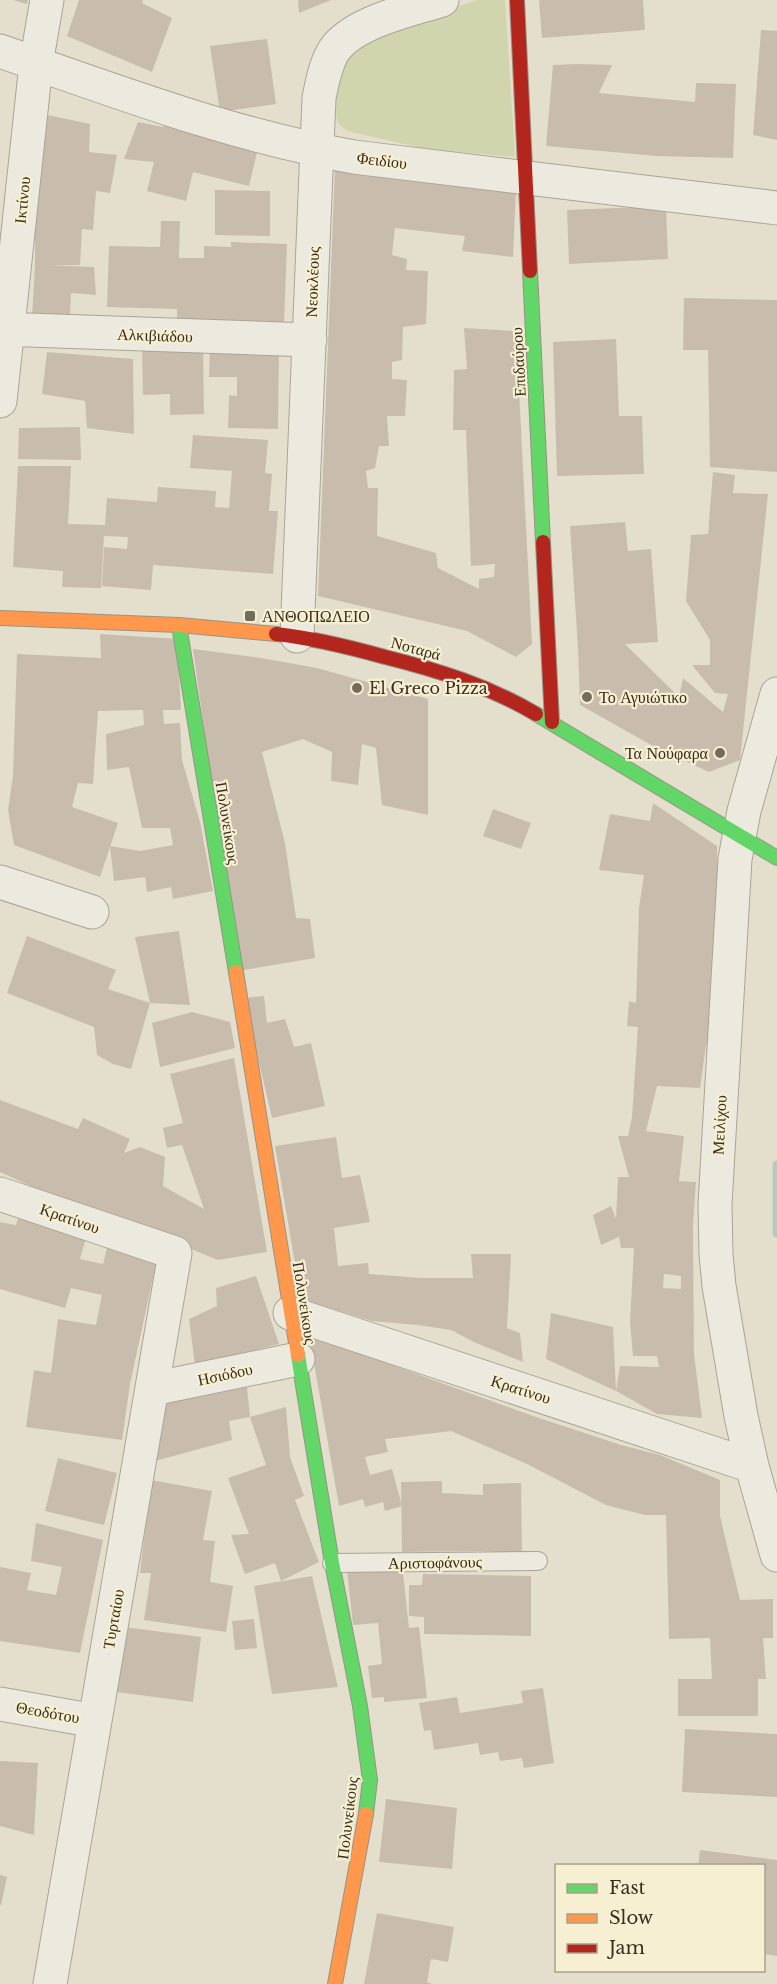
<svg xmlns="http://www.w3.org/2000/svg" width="777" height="1984" font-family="'Libre Baskerville',serif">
<rect width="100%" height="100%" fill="#e4dfcc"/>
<path fill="#d1d5ae" d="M477,0H505L515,157L426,149L347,131L338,123L334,108L336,80L346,54L379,32Z"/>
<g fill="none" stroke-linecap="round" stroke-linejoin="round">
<path stroke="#b7cac0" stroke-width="9" d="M777,1165V1233"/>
</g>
<path fill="#c8bdad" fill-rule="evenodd" d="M13,0H28L27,4Z
M79,0H143L142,3L172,18L152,72L67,36Z
M298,0H331L299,13Z
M539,0H643L645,30L542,38Z
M761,30L777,31V140L753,135Z
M267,39L276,104L220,112L210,46Z
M579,64L612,65L599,93L695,102L696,83L736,84L733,158L657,156L546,146L553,65Z
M43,114L90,124L89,152L117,155L110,193L96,191L93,230L82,229L80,265H49L94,267L96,295L71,293L70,316L32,315L35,265V228Z
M138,122L163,127L164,124L258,148L249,186L193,172L186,201L147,191L154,162L124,159Z
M335,167L516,189L513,257L462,251L465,236L395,228L392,255L407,259L406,270L428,271L426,324L403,327L402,360L392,362V379L407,380L405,416H387L389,446H379L375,468L366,471L368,488H378L377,536L436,553L438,568L479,589V579L494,577L495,564L471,566L466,430H453L454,370L467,369L464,328L516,331L532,644L516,657L467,631L318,596Z
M215,190L270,191V236L215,235Z
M666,206L668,259L569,264L567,210Z
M161,221H180L179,258H204V246L231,247V242L287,244L284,323L177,319V309L107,307L109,246L160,247Z
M684,298L777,300V472L710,467L708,350H683Z
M616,339L619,416H642L644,474L557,476L553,342Z
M203,343L204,414L170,415V394L143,395L142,344Z
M210,348L279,350L278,429L228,428L229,395L237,396V377H209Z
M47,352L133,359L134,434L87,428L85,401L42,394Z
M80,427L81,460L18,459L19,428Z
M193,435L268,440L265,473L272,474L269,511H278L273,574L153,565L151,590L102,586L104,547L127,549L128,537L104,536L101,588L62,587L63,571L13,567L18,466H71L68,524L105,525L107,498L157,502L158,487L216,491L215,507L229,508L232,471L190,468Z
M713,472L735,475L733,493L768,494L740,760L709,772L653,746L580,705L578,648L570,526L625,522L628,551L651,549L658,642L625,644L679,697L683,678L723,712L728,694L715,693L692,665H710V640L686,601L691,535L708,534Z
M100,634L177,639L181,710H163L164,724L180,723L182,760L200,822L213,891L173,899L171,887L147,892L145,877L114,881L110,846L140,851L173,845L170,828H142L129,767L107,770L106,734L144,725L143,710L98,711L93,784L78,783L72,807L118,823L100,877L14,845L8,810L13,776L17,654L101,658Z
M193,649L261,658L317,668L428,699V815L382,805L376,748L362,744L358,785L331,781L332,752L303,739L262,752L285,843L296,918L310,919L315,958L238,971Z
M653,803L717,846L719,1046L706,1045L700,1088L657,1086L646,1131L684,1136L679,1181L696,1182L693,1224L694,1354L702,1418L657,1414L616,1391L620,1366L659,1367L657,1356H633L630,1322L634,1248H621L619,1237L601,1245L593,1215L611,1206L616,1219L618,1177H629L618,1136H628L632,1117L638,1027L627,1026L629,1001L636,1003L639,908L644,875L599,870L610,814L650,821ZM664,1274L681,1276V1289L663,1288Z
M493,809L531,823L521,849L483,836Z
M179,931L190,1005L150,1003L135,937Z
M27,936L116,970L108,989L150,1003L131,1069L113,1064L97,1055L94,1027L7,993Z
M264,996L267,1023L285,1019L294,1047L311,1043L325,1106L272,1118L244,998Z
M192,1012L230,1022L235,1048L160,1067L152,1023Z
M234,1058L267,1252L218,1260L149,1232L96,1216L0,1172V1100L78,1129L83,1118L130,1139L124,1153L140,1147L165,1157L163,1186L204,1209L182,1145L167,1148L163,1128L183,1123L170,1074Z
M336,1137L342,1178L360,1175L370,1222L334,1228L338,1266L368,1263L369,1274L422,1278H473L471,1254H511L507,1328L520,1333L523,1362L474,1342L451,1330L418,1325L372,1321L301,1299L275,1146Z
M22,1206L89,1227L80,1259L103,1264L107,1248L157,1259L130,1384L122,1440L26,1427L34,1370L51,1373L58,1319L96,1325L102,1295L71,1288L65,1308L0,1289V1222L16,1225Z
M256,1276L279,1344L195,1365L189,1319L217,1306L216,1288Z
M551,1313L613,1327L616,1391L546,1359Z
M308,1329L388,1357L389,1364L533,1416L621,1445L660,1455L720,1480V1516L740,1600L773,1599V1638H763L766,1679H758V1716H678V1679H712L710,1638L669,1639L666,1515H645L606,1505L527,1464L451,1431L385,1439L388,1452L365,1457L370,1475L392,1469L402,1506L385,1511L383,1502L365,1507L363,1499L339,1506Z
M247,1387L250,1417L229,1421L232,1440L155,1461L162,1403L205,1396Z
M286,1407L290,1457L304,1496L295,1500L319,1562L281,1581L275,1563L245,1574L231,1535L249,1534L228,1478L266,1465L250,1417Z
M58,1458L117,1473L104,1525L45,1511Z
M151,1480L212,1491L203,1540L215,1541L210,1582L233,1586L226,1632L144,1620L151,1573H140Z
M442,1481V1493L483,1495V1484L521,1483L522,1553L481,1551L402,1552L401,1482Z
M36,1523L103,1540L80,1653L0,1641V1567L31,1573L27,1590L56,1595L62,1567L31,1561Z
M402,1564L409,1628L419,1627L427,1698L384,1702V1697L372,1698L368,1666L382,1664L378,1623L353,1625L347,1570Z
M423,1574L531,1576V1636L424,1634V1617L409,1616V1585H422Z
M312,1576L338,1687L272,1694L254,1586Z
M254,1619L257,1648L235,1650L232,1621Z
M124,1627L201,1637L193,1702L116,1692Z
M543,1688L554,1763L524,1768L522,1758L500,1761L498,1752L480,1755L478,1743L434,1750L431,1730L424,1731L419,1703L457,1697L460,1713L523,1703L521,1691Z
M685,1729L777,1734V1797L682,1792Z
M0,1761L38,1763L34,1835L0,1826Z
M386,1799L457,1808L452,1869L379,1862Z
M700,1850L777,1860V1956L764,1954V1866H698Z
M0,1875L7,1877L1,1905H0Z
M377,1913L454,1927L448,1962L431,1959L427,1982L432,1984H364Z"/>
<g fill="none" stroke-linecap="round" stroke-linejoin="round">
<defs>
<path id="lane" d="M332,1563L538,1561"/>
<path id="street" d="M0,51C115,91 234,136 354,157L777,208
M0,329L310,340
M0,401L36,64L47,0
M297,636L319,98C322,83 325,67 332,54C348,23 411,10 442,0
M777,694L744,811L735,859L715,1204L716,1254L719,1286L741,1416L752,1466L777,1555
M0,882L92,912
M0,1194L175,1253L50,1984
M290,1313L752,1466
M152,1389L298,1359
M0,1704L95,1721"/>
<path id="fast" d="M530,271L543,542
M179,625L236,972
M536,714L777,858
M298,1355L332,1563L360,1706L370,1780L366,1814"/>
<path id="slow" d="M0,618L179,625L276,634
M236,972L298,1355
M335,1984L366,1814"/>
<path id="jam" d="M517,0L530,271
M543,542L552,722
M276,634C313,638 349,647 385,657C437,670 489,686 536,714"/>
</defs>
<use href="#lane" stroke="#a9a496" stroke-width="20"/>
<use href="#street" stroke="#a9a496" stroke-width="35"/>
<use href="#fast" stroke="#999385" stroke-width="16"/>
<use href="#slow" stroke="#999385" stroke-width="16"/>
<use href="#jam" stroke="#999385" stroke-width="16"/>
<use href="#lane" stroke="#ece9de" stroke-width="18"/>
<use href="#street" stroke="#ece9de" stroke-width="33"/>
<use href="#fast" stroke="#63d668" stroke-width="14"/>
<use href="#slow" stroke="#ff974d" stroke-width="14"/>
<use href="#jam" stroke="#b3261e" stroke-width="14"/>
</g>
<g fill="#756b5a" stroke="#f6efd2" stroke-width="2">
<rect x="244" y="610" width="12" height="12" rx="3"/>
<circle cx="357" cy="688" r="6"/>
<circle cx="587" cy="697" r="6"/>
<circle cx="720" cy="753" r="6"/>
</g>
<g text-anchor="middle" stroke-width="4.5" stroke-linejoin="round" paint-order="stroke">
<g font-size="16" fill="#392d1d" stroke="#f6efd2">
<text transform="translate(382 160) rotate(7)" y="6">Φειδίου</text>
<text transform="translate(22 200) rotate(-84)" y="6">Ικτίνου</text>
<text transform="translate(312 282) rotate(-88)" y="6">Νεοκλέους</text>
<text transform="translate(155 335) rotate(2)" y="6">Αλκιβιάδου</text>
<text transform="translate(518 362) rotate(-93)" y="6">Επιδαύρου</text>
<text transform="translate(416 648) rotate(15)" y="6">Νοταρά</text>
<text transform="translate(228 823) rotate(81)" y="6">Πολυνείκους</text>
<text transform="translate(719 1125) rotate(-87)" y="6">Μειλίχου</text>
<text transform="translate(70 1218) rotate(19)" y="6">Κρατίνου</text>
<text transform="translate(305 1303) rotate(81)" y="6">Πολυνείκους</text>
<text transform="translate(225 1374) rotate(-12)" y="6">Ησιόδου</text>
<text transform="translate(521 1389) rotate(18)" y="6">Κρατίνου</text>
<text transform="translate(435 1562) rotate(-1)" y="6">Αριστοφάνους</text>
<text transform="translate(113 1619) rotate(-80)" y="6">Τυρταίου</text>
<text transform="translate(48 1712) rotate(10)" y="6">Θεοδότου</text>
<text transform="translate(347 1818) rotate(-83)" y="6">Πολυνείκους</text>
</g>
<g font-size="16" fill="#392d1d" stroke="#f6efd2" text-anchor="start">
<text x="262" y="622">ΑΝΘΟΠΩΛΕΙΟ</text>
<text x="369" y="694">El Greco Pizza</text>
<text x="599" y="703">Το Αγυιώτικο</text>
<text x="708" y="759" text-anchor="end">Τα Νούφαρα</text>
</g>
</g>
<rect x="555" y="1864" width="210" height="108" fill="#f6efd2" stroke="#aaa18a" stroke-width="1.5"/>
<rect x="567" y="1884" width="30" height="9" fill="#63d668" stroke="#aaa18a" stroke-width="1.5"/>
<text x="609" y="1894" font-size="18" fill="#392d1d">Fast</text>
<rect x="567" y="1914" width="30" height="9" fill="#ff974d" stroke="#aaa18a" stroke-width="1.5"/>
<text x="609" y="1924" font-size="18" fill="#392d1d">Slow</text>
<rect x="567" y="1944" width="30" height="9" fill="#b3261e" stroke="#aaa18a" stroke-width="1.5"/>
<text x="609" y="1954" font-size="18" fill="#392d1d">Jam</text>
</svg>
